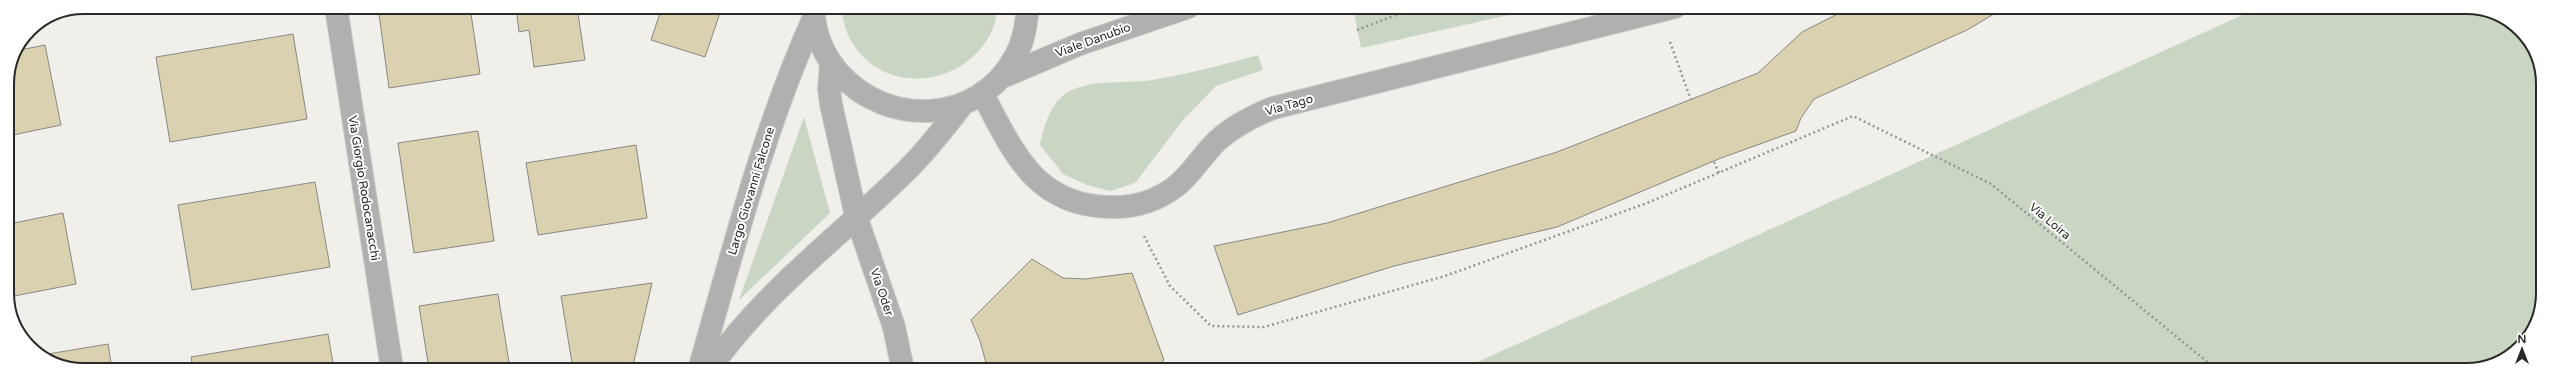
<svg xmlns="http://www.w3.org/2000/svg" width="2550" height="377" font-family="'Varela Round',sans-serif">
<rect width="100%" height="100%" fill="#f0efe9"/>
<path fill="#c9d6c3" d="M841,7H997C996,14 996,22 993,28C970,84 891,98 855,47C846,35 843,21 841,7Z
M1365,7H1545L1361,48L1354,13Z
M2258,8H2476L2517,26L2541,69L2542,303L2517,351L2466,370H1460Z
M1258,55L1263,70L1216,86L1183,120L1135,183L1110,191L1087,185L1063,174L1040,145C1044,127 1049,106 1065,94C1089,78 1125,84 1152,80C1188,74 1223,65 1258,55Z
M804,117L830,213L739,300Z"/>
<path fill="#d9d1af" stroke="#898883" d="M378,7H470L480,74L389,88Z
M516,7H577L585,60L534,67L529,30L519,32Z
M662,7H722L705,57L651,40Z
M1851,7L2004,8L1967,30L1814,99L1801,118L1796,131L1721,158L1557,227L1394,266L1238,315L1214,246L1327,223L1557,152L1758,73L1802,32Z
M293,34L307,119L170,142L156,57Z
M45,45L61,125L8,136L7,84L13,54L15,51Z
M478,131L494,241L414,253L398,143Z
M636,145L647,218L538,235L526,163Z
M315,182L330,267L192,290L178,205Z
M63,213L76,284L9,297V224Z
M1032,259L1063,278L1085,279L1132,273L1164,360L1151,370H988L980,341L971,320Z
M652,283L632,370L573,369L561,296Z
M498,294L510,369H429L419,306Z
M328,334L334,369H193L191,357Z
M108,344L112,369H74L42,355Z"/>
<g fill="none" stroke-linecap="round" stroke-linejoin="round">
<defs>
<path id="minor" d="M336,7L392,369
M814,12C814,34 825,57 839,73C888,128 979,124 1015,57C1024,41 1026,25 1028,7
M831,63L829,89L831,104L856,216L894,327L903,370
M1000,78L1080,44L1189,7
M982,93C1013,151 1034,205 1109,207C1134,208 1155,202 1175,187C1192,174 1202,155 1218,140C1234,126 1253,116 1273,108L1675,7
M699,370C733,251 763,130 814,17
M709,370C766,289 835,241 904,173C926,152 944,128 963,104"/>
</defs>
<use href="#minor" stroke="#cccbc6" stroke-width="24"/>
<path stroke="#989793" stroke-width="2.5" stroke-dasharray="2 3" stroke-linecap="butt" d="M1357,30L1417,7
M1670,42L1691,100
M1714,162L1719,173
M1144,236L1170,286L1211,326L1264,327L1445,276L1647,203L1853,116L1991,184L2217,370"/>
<use href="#minor" stroke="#b2afb0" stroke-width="22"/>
</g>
<g text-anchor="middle" stroke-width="4" stroke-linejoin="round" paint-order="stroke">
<g font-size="12" fill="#2a2927" stroke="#fff">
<text transform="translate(1093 40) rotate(-20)" y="4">Viale Danubio</text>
<text transform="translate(1289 105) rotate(-16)" y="4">Via Tago</text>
<text transform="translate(364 188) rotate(81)" y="4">Via Giorgio Rodocanacchi</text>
<text transform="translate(751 191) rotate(-73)" y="4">Largo Giovanni Falcone</text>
<text transform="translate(2050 221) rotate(40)" y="4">Via Loira</text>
<text transform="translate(882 292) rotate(71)" y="4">Via Oder</text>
</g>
</g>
<path d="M0 0H2550V377H0ZM84 14H2466A70 70 0 0 1 2536 84V293A70 70 0 0 1 2466 363H84A70 70 0 0 1 14 293V84A70 70 0 0 1 84 14Z" fill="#fff" fill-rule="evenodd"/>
<path fill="none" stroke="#2a2927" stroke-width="2" d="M84 14H2466A70 70 0 0 1 2536 84V293A70 70 0 0 1 2466 363H84A70 70 0 0 1 14 293V84A70 70 0 0 1 84 14Z"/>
<g transform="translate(2522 349)" stroke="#ffffff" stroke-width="3" paint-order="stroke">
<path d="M0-3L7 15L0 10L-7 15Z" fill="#2a2927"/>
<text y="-6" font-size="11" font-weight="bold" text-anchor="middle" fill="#2a2927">N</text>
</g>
</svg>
